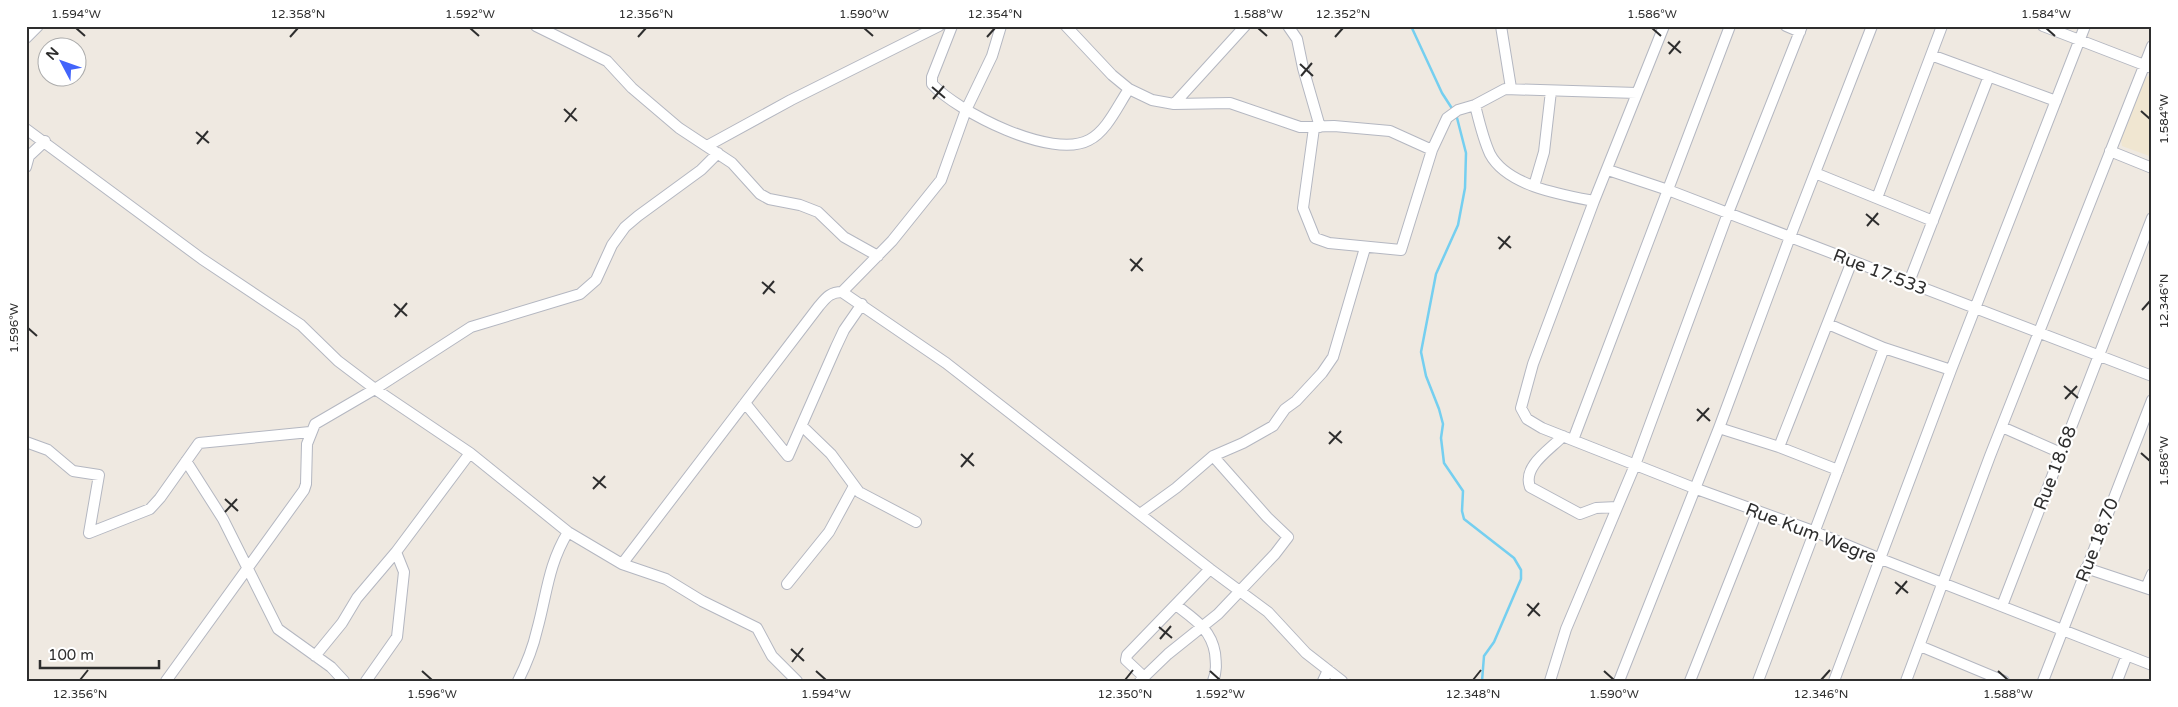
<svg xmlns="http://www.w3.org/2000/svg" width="2178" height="707" font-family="'Varela Round',sans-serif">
<rect width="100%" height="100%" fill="#efe9e1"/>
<path fill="#f0e6d1" d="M2149,76L2152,77V157L2122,146L2121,140L2144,78Z"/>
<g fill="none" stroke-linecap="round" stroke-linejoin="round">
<path stroke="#75cff0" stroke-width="2.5" d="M1411,26L1442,93L1453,110
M1456,114L1466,153L1465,188L1458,225L1436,274L1421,352L1426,376L1439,409L1443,424L1441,438L1444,463L1463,491L1462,511L1464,519L1514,558L1521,570V579L1494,642L1484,656L1482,681"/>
<defs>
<path id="minor" d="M536,26L607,61L632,88L679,128L732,163L760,194L769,199L800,205L818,212L844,237L878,256
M952,26L932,77V84C958,112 1052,160 1089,140C1107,131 1118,105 1129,89
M1066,26L1112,75L1129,89L1152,100L1174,104L1230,103L1300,127L1334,126L1390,131L1432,150L1447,118L1458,110L1475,105L1505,89L1637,93
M1288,26L1297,39L1303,68L1320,127
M1501,26L1511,88
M1664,26L1594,201L1533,364L1521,408L1527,419L1542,428L1694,488L1813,531L1881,559L2152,665
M1786,26L1800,32
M2043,26L2152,68
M26,38L38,26
M1931,55L2056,101
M1174,104L1245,26
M1475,105C1479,121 1483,139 1490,154C1507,186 1562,195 1594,201
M1314,128L1303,208L1315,238L1329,243L1401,250L1432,150
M26,129L202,259L301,325L338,361L375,389L470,453L568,532L622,564L819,306C826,298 830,292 842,292L946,363L1210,569L1268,612L1306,653L1342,681
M707,146L791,100L939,26
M2110,151L2152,168
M26,167L29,156L45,141
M1608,170L1668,190L2152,376
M1815,173L1933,221
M1534,186L1544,152L1551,91
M1877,198L1942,26
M1909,282L1989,76
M842,292L892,241L941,180L966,110L992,56L1001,26
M1828,324L1884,348L1951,370
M745,403L788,456L836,347L844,330L862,304
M802,426L831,454L859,492L916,522
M2002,427L2061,453
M1719,428L1779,447L1838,470
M1563,436C1551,449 1522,466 1530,487L1580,514L1596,508L1617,507
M1573,440L1730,26
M26,442L48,450L73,471L99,475L89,533
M1779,447L1852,261
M186,461L223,519L278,629L331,667L344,681
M1140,514L1176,488L1213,456L1243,443L1273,426L1285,409L1296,401L1322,373L1333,357L1365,248
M89,533L150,509L160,498L199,443L310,432
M622,564L666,579L702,601L757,628L772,656L797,681
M2086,568L2152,590
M787,584L829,532L854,486
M2146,588L2152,574
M1176,605C1194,619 1211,629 1215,653C1216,663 1217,671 1213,681
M2002,606L2152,218
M1920,646L2004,681
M315,656L342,623L357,598L396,552
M166,681L304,490L306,484L307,444L315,424L375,389L471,327L580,294L596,280L612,245L625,227L638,216L701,170L718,153
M366,681L397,637L404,572L396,552L470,453
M518,681C526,665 533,648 537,630C547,594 548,565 568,532
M1140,681L1168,654L1218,614L1275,554L1288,537L1267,517L1213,456
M1143,681V676L1126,660L1127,655L1210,569
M1323,681L1328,670
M1550,681L1566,629L1635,465L1728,213L1802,26
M1619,681L1719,428L1790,237L1872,26
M1690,681L1757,512
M1758,681L1884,348
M1834,681L1951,370L2085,26
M1906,681L1990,456L2152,46
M2043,681L2152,400
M2117,681L2127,655"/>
</defs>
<use href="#minor" stroke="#b4b7c1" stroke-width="12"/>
<use href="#minor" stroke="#fff" stroke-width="10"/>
</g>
<path fill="none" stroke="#2e2e2e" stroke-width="2" d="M76,28L85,36M470,28L479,36M864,28L873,36M1258,28L1267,36M1652,28L1661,36M2046,28L2055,36M290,37L298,28M638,37L646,28M987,37L995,28M1335,37L1343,28M1668,42L1681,53M1669,54L1680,41M1300,64L1313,76M1301,76L1312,63M932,87L945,98M933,99L944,86M564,109L577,121M2141,111L2150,119M565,122L576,108M196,132L209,143M197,144L208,131M1866,214L1879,225M1867,226L1878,213M1498,237L1511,248M1499,249L1510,236M1130,259L1143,271M1131,271L1142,258M762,282L775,293M763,294L774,281M394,304L407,316M2142,310L2150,301M395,317L407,303M28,328L37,336M2064,386L2078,398M2065,399L2077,386M1697,409L1710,421M1697,421L1709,408M1329,432L1342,443M1329,444L1341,431M2141,453L2150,461M961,454L974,466M961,467L973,453M593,477L606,488M593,489L605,476M225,499L238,511M225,512L237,499M1895,582L1908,593M1896,594L1907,581M1527,604L1540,616M1528,616L1539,603M1159,627L1172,638M1160,639L1171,626M791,649L804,661M792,662L803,648M422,671L432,680M816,671L826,680M1210,671L1220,680M1604,671L1614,680M1998,671L2008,680M80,680L88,670M1125,680L1133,670M1473,680L1481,670M1821,680L1830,670"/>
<g text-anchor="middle" stroke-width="4.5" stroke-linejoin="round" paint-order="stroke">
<g font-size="18" fill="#2e2e2e" stroke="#fff">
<text transform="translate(1880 272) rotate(21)" y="6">Rue 17.533</text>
<text transform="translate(2055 468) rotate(-69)" y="6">Rue 18.68</text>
<text transform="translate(1811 533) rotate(21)" y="6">Rue Kum Wegre</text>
<text transform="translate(2097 540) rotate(-69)" y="6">Rue 18.70</text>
</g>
</g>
<rect width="2178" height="707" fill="none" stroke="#ffffff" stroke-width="55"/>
<g transform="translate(62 62) rotate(311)"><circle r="24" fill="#ffffff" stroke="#ababab"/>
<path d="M0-4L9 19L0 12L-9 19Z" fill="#4264fb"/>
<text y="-8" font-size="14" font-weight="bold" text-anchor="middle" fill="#2e2e2e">N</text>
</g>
<path d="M40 660v8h119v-8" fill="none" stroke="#2e2e2e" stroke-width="2.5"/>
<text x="48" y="660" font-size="15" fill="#2e2e2e" stroke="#ffffff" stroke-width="4" paint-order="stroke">100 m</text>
<rect x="28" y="28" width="2122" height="652" fill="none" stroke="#2e2e2e" stroke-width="2"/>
<g font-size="12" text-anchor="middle" fill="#2e2e2e">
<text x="76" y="18">1.594°W</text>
<text x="298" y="18">12.358°N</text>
<text x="470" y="18">1.592°W</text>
<text x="646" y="18">12.356°N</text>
<text x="864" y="18">1.590°W</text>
<text x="995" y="18">12.354°N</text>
<text x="1258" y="18">1.588°W</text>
<text x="1343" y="18">12.352°N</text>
<text x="1652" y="18">1.586°W</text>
<text x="2046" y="18">1.584°W</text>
<text transform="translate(2164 119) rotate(-90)" y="4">1.584°W</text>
<text transform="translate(2164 301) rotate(-90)" y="4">12.346°N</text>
<text transform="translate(14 328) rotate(-90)" y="4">1.596°W</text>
<text transform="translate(2164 461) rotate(-90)" y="4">1.586°W</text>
<text x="80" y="698">12.356°N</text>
<text x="432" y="698">1.596°W</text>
<text x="826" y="698">1.594°W</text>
<text x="1125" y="698">12.350°N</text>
<text x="1220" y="698">1.592°W</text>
<text x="1473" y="698">12.348°N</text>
<text x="1614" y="698">1.590°W</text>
<text x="1821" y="698">12.346°N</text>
<text x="2008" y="698">1.588°W</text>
</g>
</svg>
